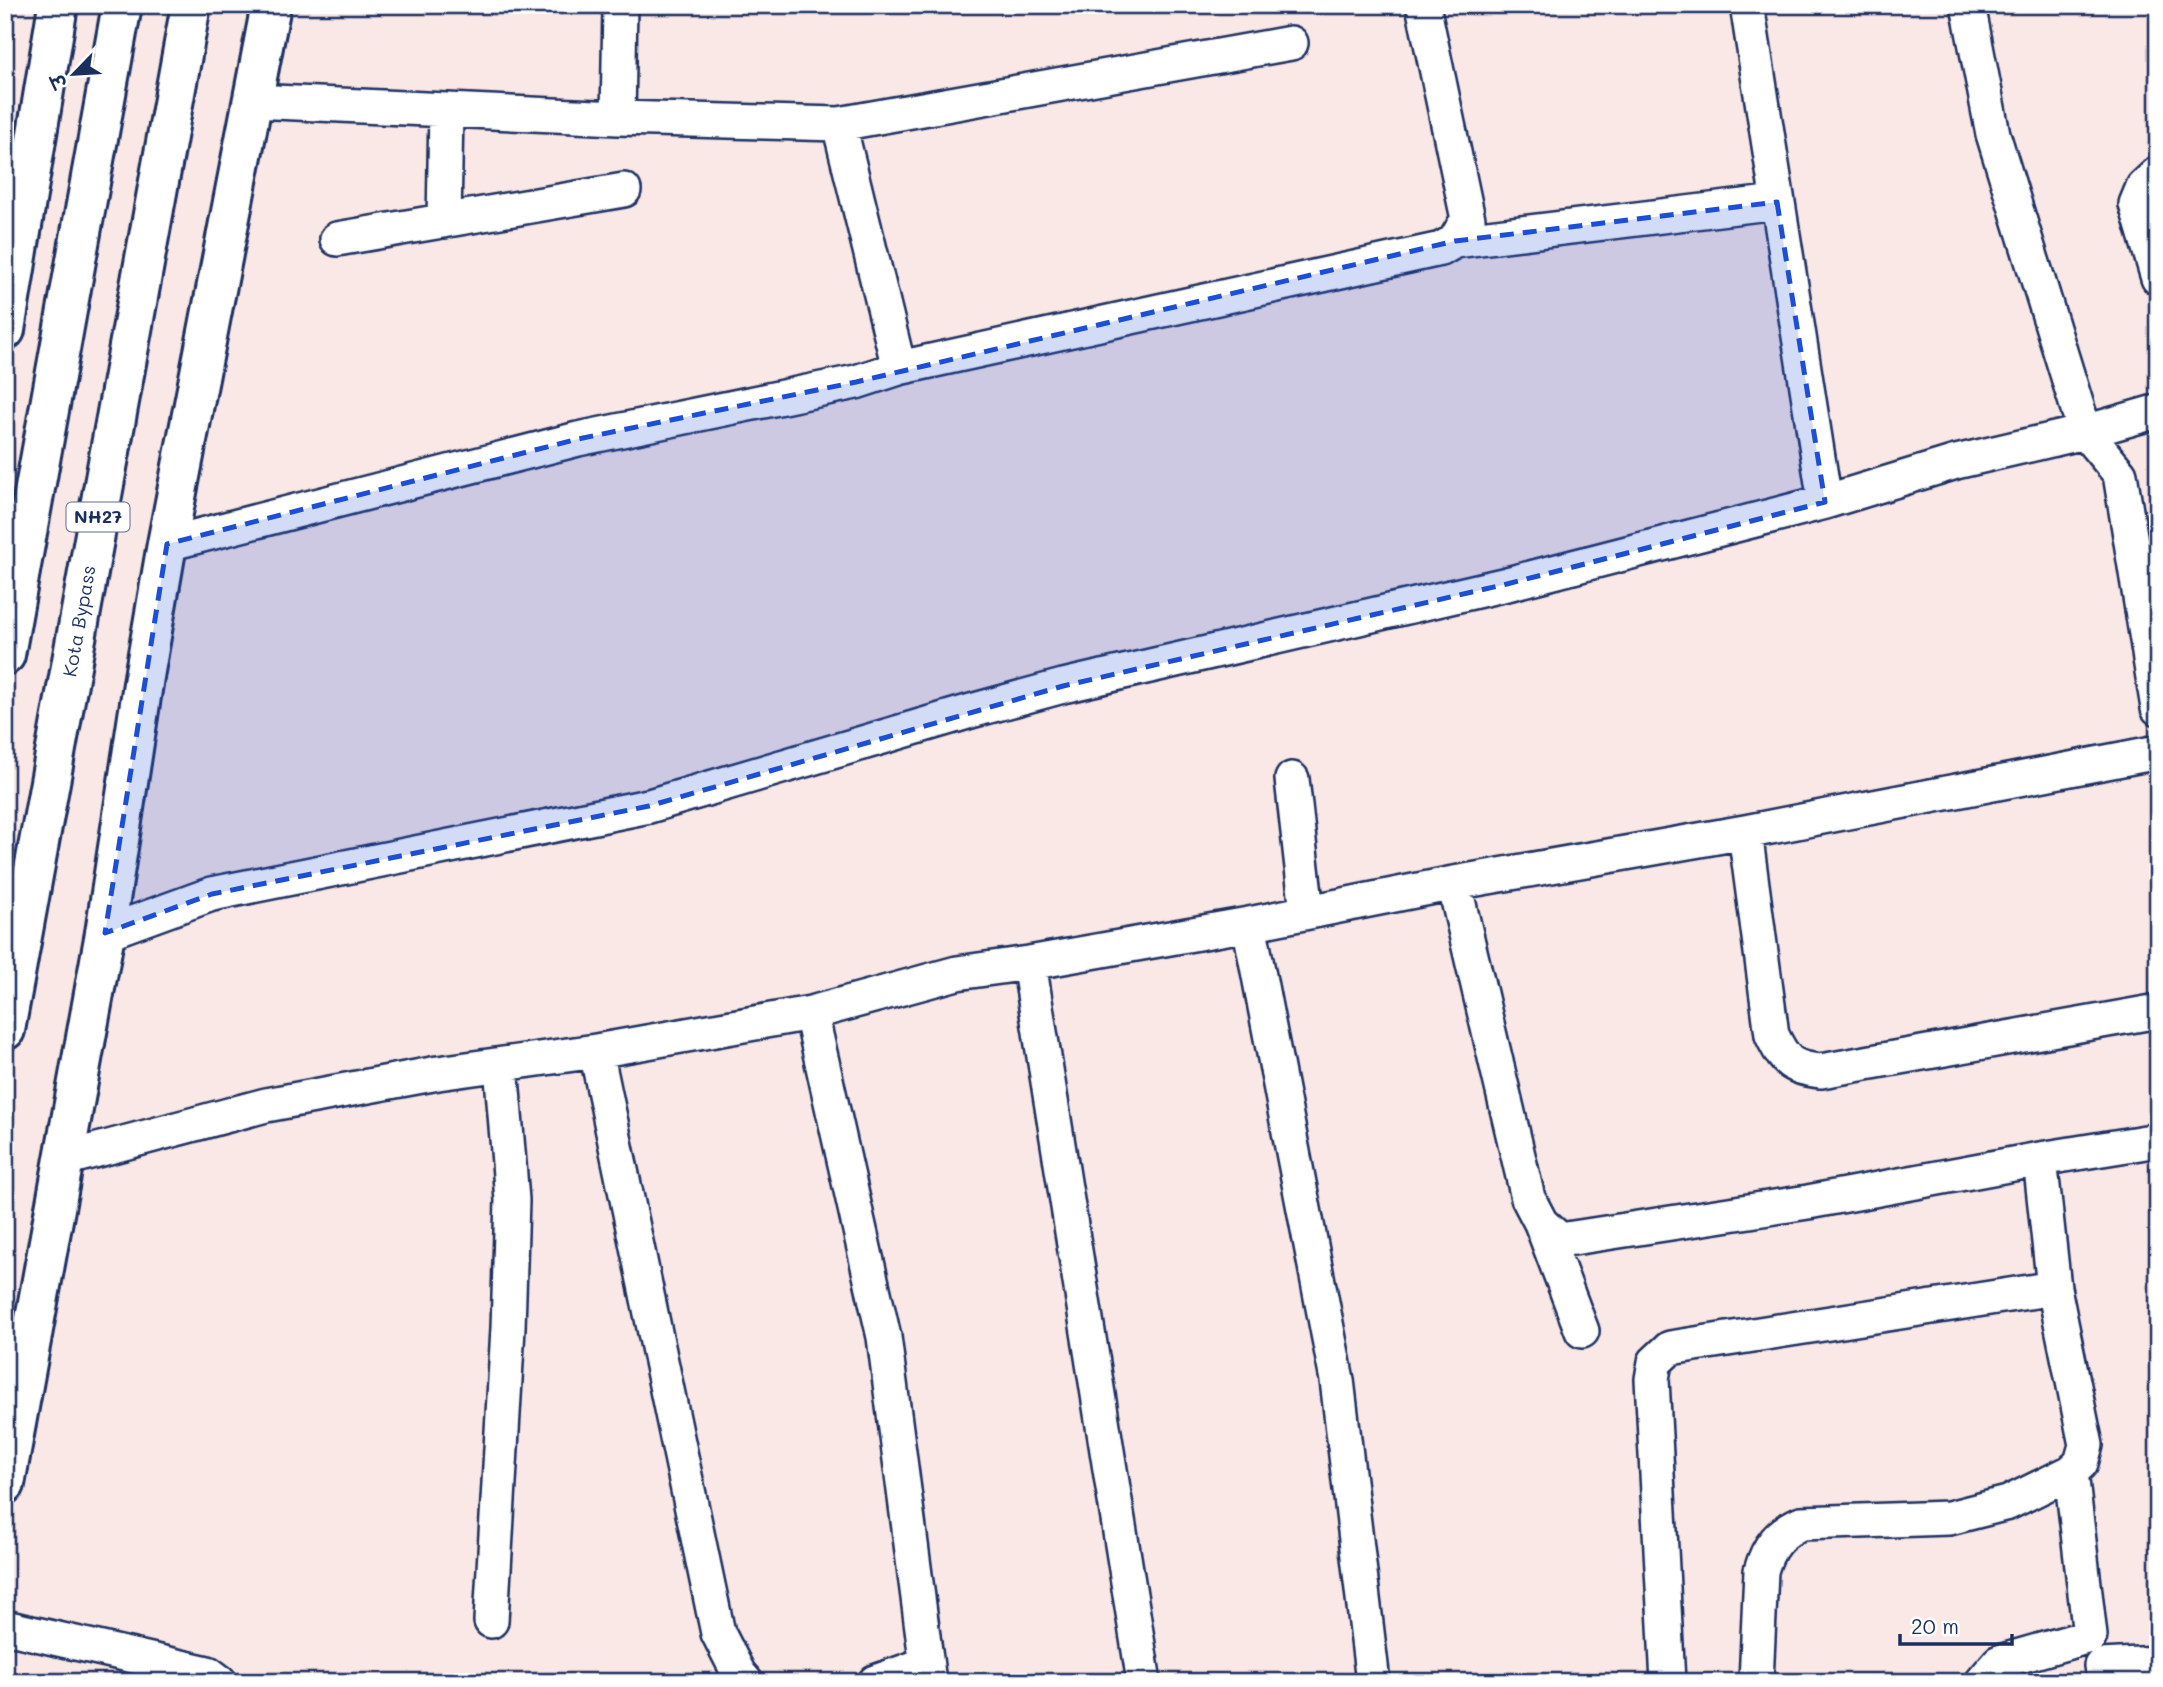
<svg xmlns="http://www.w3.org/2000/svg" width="2163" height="1687" font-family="Mali,'Playpen Sans Deva',sans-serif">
<rect width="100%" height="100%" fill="#fae8e6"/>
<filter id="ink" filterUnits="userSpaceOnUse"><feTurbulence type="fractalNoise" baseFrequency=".0143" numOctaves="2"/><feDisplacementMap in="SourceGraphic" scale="14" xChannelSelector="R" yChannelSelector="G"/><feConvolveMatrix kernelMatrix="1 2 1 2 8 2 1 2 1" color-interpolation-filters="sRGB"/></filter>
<g filter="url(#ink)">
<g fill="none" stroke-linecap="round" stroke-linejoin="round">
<defs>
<path id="minor" d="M620,5L618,118L839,124L1291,43
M1747,5L1825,502
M253,101L618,118
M839,124L899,368
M2158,173L2143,187L2136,204L2158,278
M444,221L446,110
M337,239L624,190
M1455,241L1777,202
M2158,411L2085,432L2120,474L2158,708
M167,544L578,439L856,382L899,368L1441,249L1455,241L1468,219L1423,5
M1292,779L1307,912
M1745,832L1772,1035C1785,1062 1791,1068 1821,1071L2158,1011
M1454,883L1528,1198L1541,1223L1560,1240L1808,1202L2040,1159
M1249,924L1337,1380L1373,1682
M105,933L212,894L649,806L971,711L1063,686L1507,584L1825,502L1956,462L2085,432L1993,134L1968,5
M1029,963L1144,1682
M811,1013L884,1337L929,1682
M596,1051L718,1633L739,1674L746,1682
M64,1159L266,1105L438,1073L596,1051L811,1013L957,973L1029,963L1249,924L1454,883L1745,832L2158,752
M1541,1223L1582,1331
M491,1621L508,1328L512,1200L501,1065
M5,1627L208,1673L220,1682
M2101,1666L2158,1663
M875,1682L926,1664
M1668,1682L1652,1379L1655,1362L1670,1348L2054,1288L2040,1159L2158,1140
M1756,1682L1761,1571C1768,1546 1779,1533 1801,1523L1949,1518L2008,1503L2071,1472L2081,1463L2086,1445L2054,1288
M1982,1682L1999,1662L2090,1636L2071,1472"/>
<path id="primary" d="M5,330L58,5
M5,1484L105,933L144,677L167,544L271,5"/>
<path id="trunk" d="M5,655L122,5
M5,1030L191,5"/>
</defs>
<use href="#minor" stroke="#1b2f5e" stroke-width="38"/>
<use href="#primary" stroke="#1b2f5e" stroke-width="44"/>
<use href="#trunk" stroke="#1b2f5e" stroke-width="44"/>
<use href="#minor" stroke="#fff" stroke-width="33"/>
<use href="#primary" stroke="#fff" stroke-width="38"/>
<use href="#trunk" stroke="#fff" stroke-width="38"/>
</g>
</g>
<path fill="#1d4ed8" fill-opacity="0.2" stroke="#1d4ed8" stroke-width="5" stroke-dasharray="14 9" stroke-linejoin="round" d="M1777,202L1825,502L1507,584L1063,686L649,806L212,894L105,933L167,544L578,439L856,382L1455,241Z"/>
<g text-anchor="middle" stroke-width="6" stroke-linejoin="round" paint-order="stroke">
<rect fill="#fff" stroke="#5f6d8e" stroke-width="2" x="66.5" y="502.5" width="63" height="29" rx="5"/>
<g font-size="18" font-weight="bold" fill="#1b2f5e">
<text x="98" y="523">NH27</text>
</g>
<g font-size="19" fill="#1b2f5e" stroke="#fff">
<text transform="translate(79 621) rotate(-80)" y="7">Kota Bypass</text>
</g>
</g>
<rect width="2163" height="1687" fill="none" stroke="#fff" stroke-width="28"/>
<rect x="14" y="14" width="2135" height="1659" fill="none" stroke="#1b2f5e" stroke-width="2.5" filter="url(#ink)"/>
<g transform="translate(74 74) rotate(245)" stroke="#ffffff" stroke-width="5" paint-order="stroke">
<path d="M0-5L12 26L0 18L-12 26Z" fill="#1b2f5e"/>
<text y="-10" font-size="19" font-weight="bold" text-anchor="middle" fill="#1b2f5e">उ</text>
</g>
<path d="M1900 1634v10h112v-10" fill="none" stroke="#1b2f5e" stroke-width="3.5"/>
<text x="1911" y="1634" font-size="21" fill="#1b2f5e" stroke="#ffffff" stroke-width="5" paint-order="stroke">20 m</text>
</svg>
